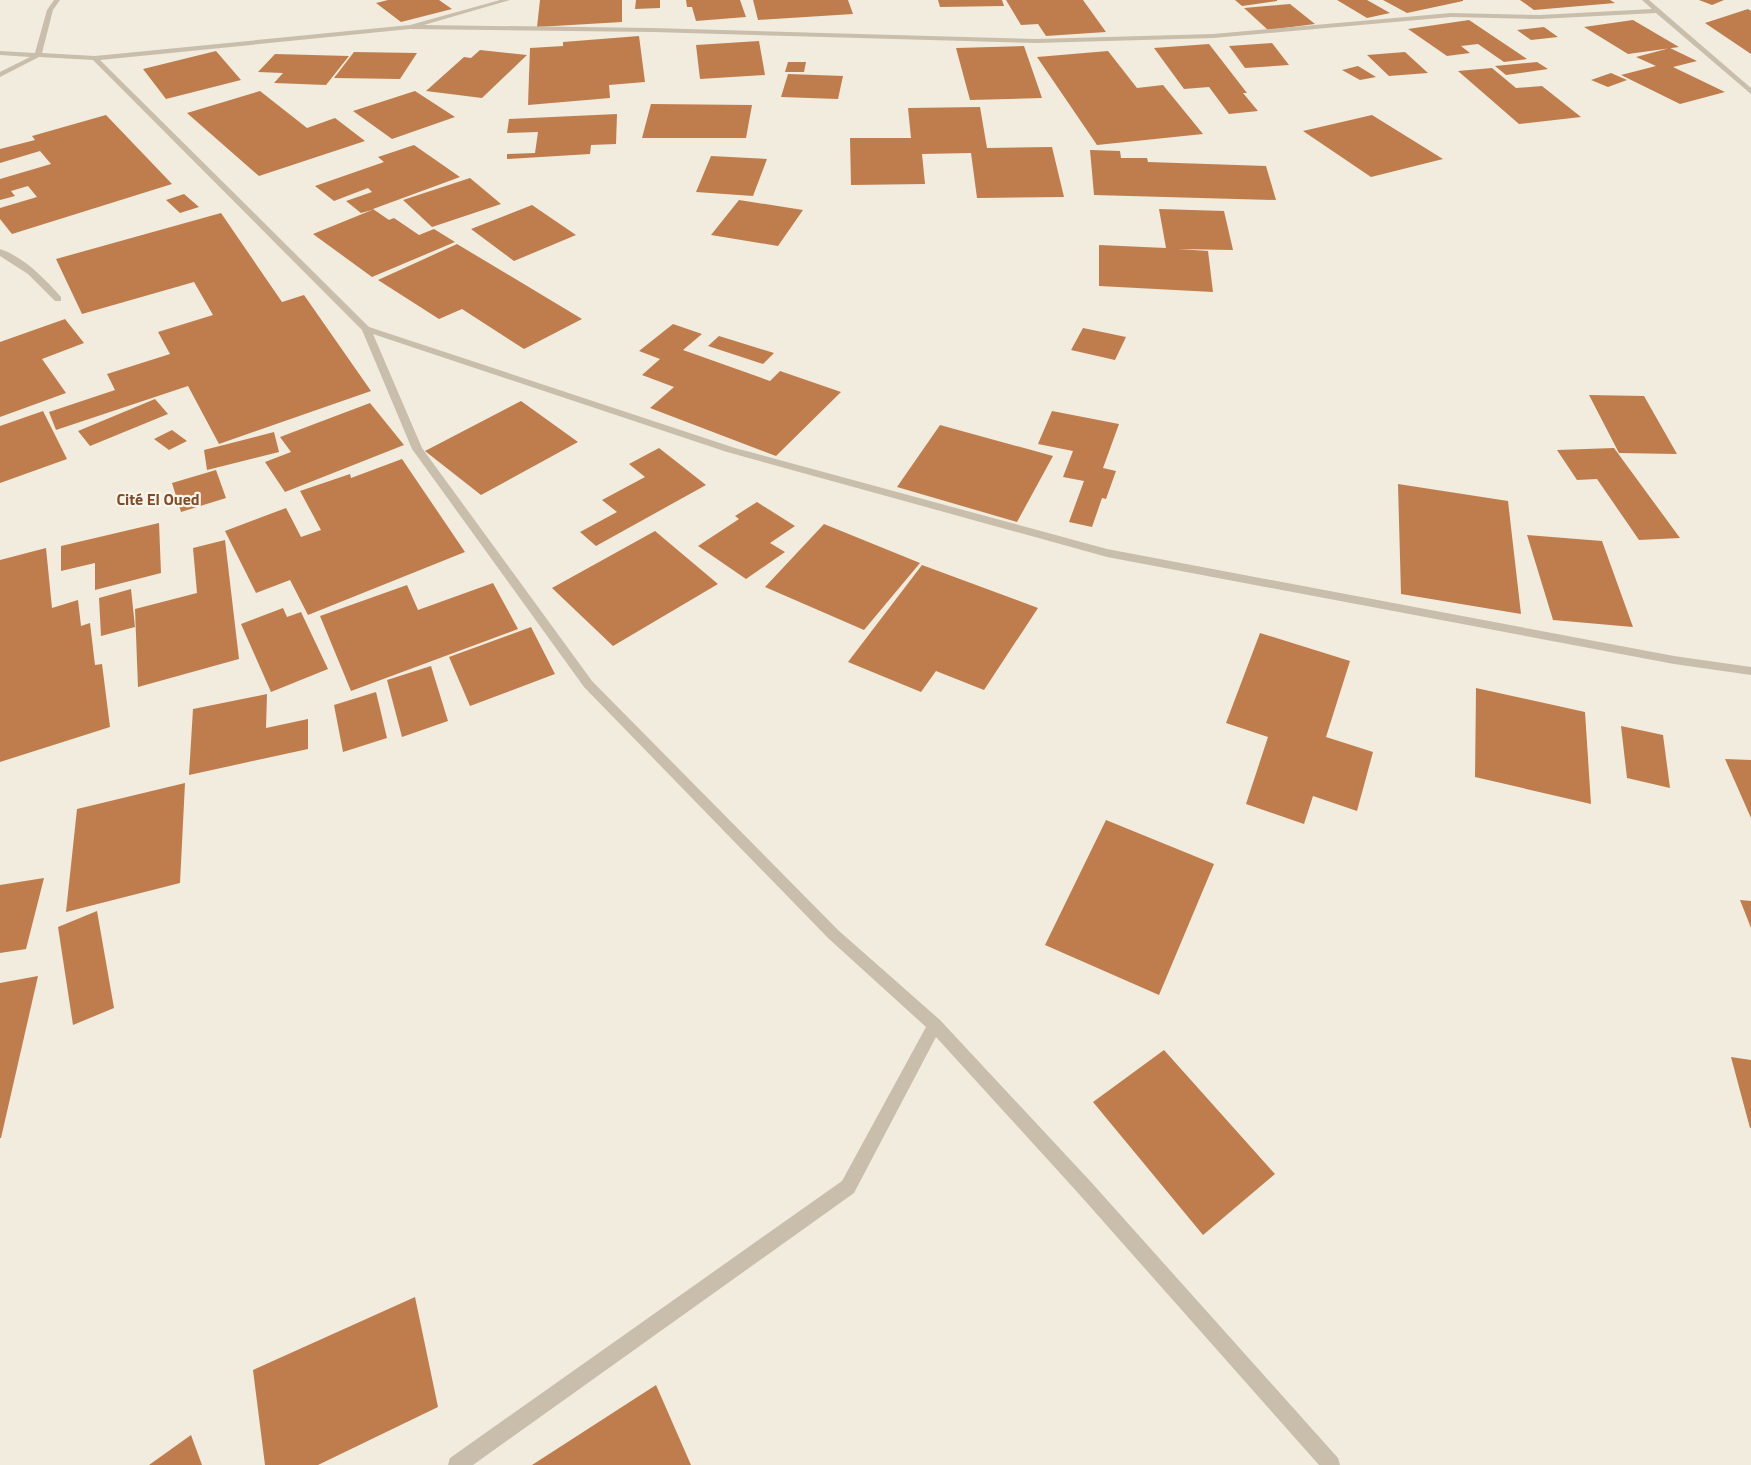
<svg xmlns="http://www.w3.org/2000/svg" width="1751" height="1465" font-family="'Titillium Web',sans-serif">
<rect width="100%" height="100%" fill="#f1ecde"/>
<path fill="#bf7d4e" d="M388,0H439L452,9L401,22L376,3Z
M540,0H622V22L537,27Z
M636,0H660V8L635,9Z
M686,0H740L746,17L696,21L692,7H687Z
M753,0H848L853,14L758,20Z
M938,0H1002L1004,6L940,7Z
M1006,0H1083L1106,32L1046,36L1038,24L1021,25Z
M1235,0H1277V1L1242,6Z
M1337,0H1367L1390,13L1367,18Z
M1383,0H1463V1L1407,13Z
M1520,0H1610L1615,3L1534,10Z
M1699,0H1724L1712,5Z
M1290,4L1315,24L1268,30L1244,8Z
M1748,9L1751,11V54L1705,23Z
M1469,20L1527,59L1504,62L1478,44L1461,46L1470,53L1447,56L1408,29Z
M1633,20L1679,47L1628,54L1584,27Z
M1544,27L1558,37L1531,40L1517,30Z
M639,36L645,82L609,85L610,98L528,105L530,48L563,46V42Z
M759,41L765,75L700,79L696,45Z
M1272,43L1289,65L1245,68L1229,46Z
M1209,44L1247,93H1243L1258,111L1229,114L1209,87L1184,89L1154,48Z
M1024,46L1042,98L970,100L956,48Z
M1670,48L1697,61L1673,67L1725,92L1680,104L1621,75L1656,66L1636,57Z
M480,50L527,55L482,98L426,91L464,57L471,58Z
M216,51L241,80L166,99L143,69Z
M1108,51L1137,88L1163,85L1203,134L1097,145L1037,57Z
M354,52L417,53L400,79L334,78Z
M1405,52L1428,73L1389,76L1367,55Z
M275,54L349,56L326,85L274,83L283,73L258,72Z
M788,62H806L804,72H785Z
M1537,62L1548,69L1506,75L1495,66Z
M1358,66L1376,77L1360,80L1342,70Z
M1492,68L1516,88L1542,86L1581,117L1519,124L1458,71Z
M1611,73L1627,80L1608,87L1591,80Z
M788,74L843,76L838,99L781,97Z
M260,91L307,128L335,118L365,141L259,176L187,113Z
M415,91L455,117L392,139L353,111Z
M651,104L752,105L746,138H642Z
M980,107L987,148L1052,147L1064,197L977,198L971,153L922,154L925,184L851,185L850,138H911L908,108Z
M617,114L616,144L591,145L590,154L507,159V154L535,153L538,132L507,133L509,119Z
M106,115L172,184L12,234L0,219V208L37,197L28,186L11,191L15,196L0,200V179L51,164L40,151L0,163V149L35,140L32,136Z
M1372,115L1443,159L1371,177L1303,131Z
M414,145L460,177L373,209L389,220L394,218L419,235L434,229L455,242L372,277L313,234L372,210L361,213L346,201L372,192L368,188L334,201L315,186L384,162L378,157Z
M1090,150L1120,151L1121,158H1147L1148,162L1266,166L1276,200L1094,195Z
M711,156L767,159L753,196L696,192Z
M470,178L501,204L432,227L403,200Z
M184,194L199,207L180,213L166,200Z
M739,200L803,210L778,246L711,235Z
M532,205L576,235L514,261L471,229Z
M1159,209L1224,211L1233,250L1178,249L1208,251L1213,292L1099,286V245L1166,248Z
M221,213L282,302L304,295L371,391L219,444L188,386L56,430L49,412L115,390L107,374L170,354L158,332L213,315L194,282L82,314L56,259Z
M457,244L582,319L524,349L462,309L439,319L378,280Z
M65,319L84,343L42,359L66,393L0,417V342Z
M673,324L702,334L683,350L770,381L780,371L841,392L776,456L650,408L674,387L642,375L660,359L639,351Z
M1083,328L1126,337L1115,360L1071,350Z
M719,336L774,353L763,364L708,346Z
M1589,395L1644,396L1677,454L1619,453Z
M155,399L168,414L90,446L78,431Z
M521,401L578,442L481,495L425,451Z
M370,403L404,445L285,492L265,462L291,452L280,437Z
M43,411L67,459L0,483V426Z
M1052,411L1119,424L1103,468L1116,471L1106,499L1102,498L1092,527L1069,522L1084,481L1063,477L1073,451L1038,444Z
M940,425L1053,456L1017,522L897,487Z
M172,430L187,441L169,450L154,439Z
M274,432L279,452L207,470L204,450Z
M659,448L706,485L596,546L580,532L617,512L602,500L645,477L629,464Z
M1614,448L1680,538L1639,540L1597,479L1577,480L1557,450Z
M402,459L465,552L308,615L290,580L256,593L225,531L286,508L301,537L321,530L300,491L350,474L351,478Z
M216,470L226,498L181,512L172,483Z
M1398,484L1508,501L1521,614L1401,594Z
M757,502L795,526L770,543L785,552L746,579L698,546L739,519L735,516Z
M159,523L161,573L95,590V563L61,571V546Z
M824,524L920,563L864,630L765,587Z
M655,531L718,584L613,646L552,588Z
M1527,535L1602,541L1633,627L1553,620Z
M225,540L239,659L138,687L135,609L197,593L193,548Z
M46,548L52,608L78,600L81,626L90,623L95,665L102,664L110,727L0,762V560Z
M922,565L1038,608L984,690L936,671L921,692L848,662Z
M493,583L518,629L351,691L320,616L407,585L418,610Z
M131,589L135,627L101,636L99,598Z
M283,608L287,617L301,612L328,669L271,692L241,624Z
M531,627L555,674L470,706L449,657Z
M1260,633L1350,661L1326,737L1373,752L1357,811L1313,796L1304,824L1246,804L1268,737L1226,723Z
M431,666L448,721L402,737L387,680Z
M1476,688L1585,712L1591,804L1475,777Z
M376,692L387,738L343,752L334,705Z
M267,694L266,728L308,719V749L189,775L193,709Z
M1621,726L1663,735L1670,788L1627,778Z
M1725,759L1751,760V818Z
M185,783L180,883L66,912L77,809Z
M1106,820L1214,864L1159,995L1045,945Z
M44,878L26,949L0,953V885Z
M1740,900L1751,901V928Z
M97,911L114,1008L73,1025L58,927Z
M38,976L1,1138H0V983Z
M1164,1050L1275,1174L1203,1235L1093,1102Z
M1731,1057L1751,1060V1128H1750Z
M415,1297L438,1407L318,1465H265L253,1370Z
M656,1385L691,1465H532Z
M191,1435L202,1465H149Z"/>
<g fill="none" stroke-linecap="round" stroke-linejoin="round">
<path fill="#c9beab" fill-rule="evenodd" d="M54,0H60L53,10L42,53L95,56L410,25L500,0H510L424,25L653,28L1036,39L1213,34L1451,13L1540,15L1652,9L1642,0H1649L1751,88V94L1656,13L1540,19L1451,17L1213,38L1036,43L653,32L410,29L100,60L369,327L735,448L1107,549L1674,656L1751,667V675L1674,664L1107,557L727,452L373,334L422,448L592,681L838,930L940,1020L1091,1182L1338,1458L1340,1465H1319L1079,1194L936,1037L854,1193L473,1465H448L450,1458L842,1181L926,1027L828,938L584,687L412,449L362,330L93,60L39,57L0,77V72L30,57L0,55V51L35,53L47,10Z
M0,249C24,257 45,279 61,297V301H55L28,274L0,256Z"/>
</g>
<g text-anchor="middle" stroke-width="4.5" stroke-linejoin="round" paint-order="stroke">
<g font-size="16" font-weight="bold" fill="#824c27" stroke="#f9f5eb">
<text x="158" y="505">Cité El Oued</text>
</g>
</g>
</svg>
